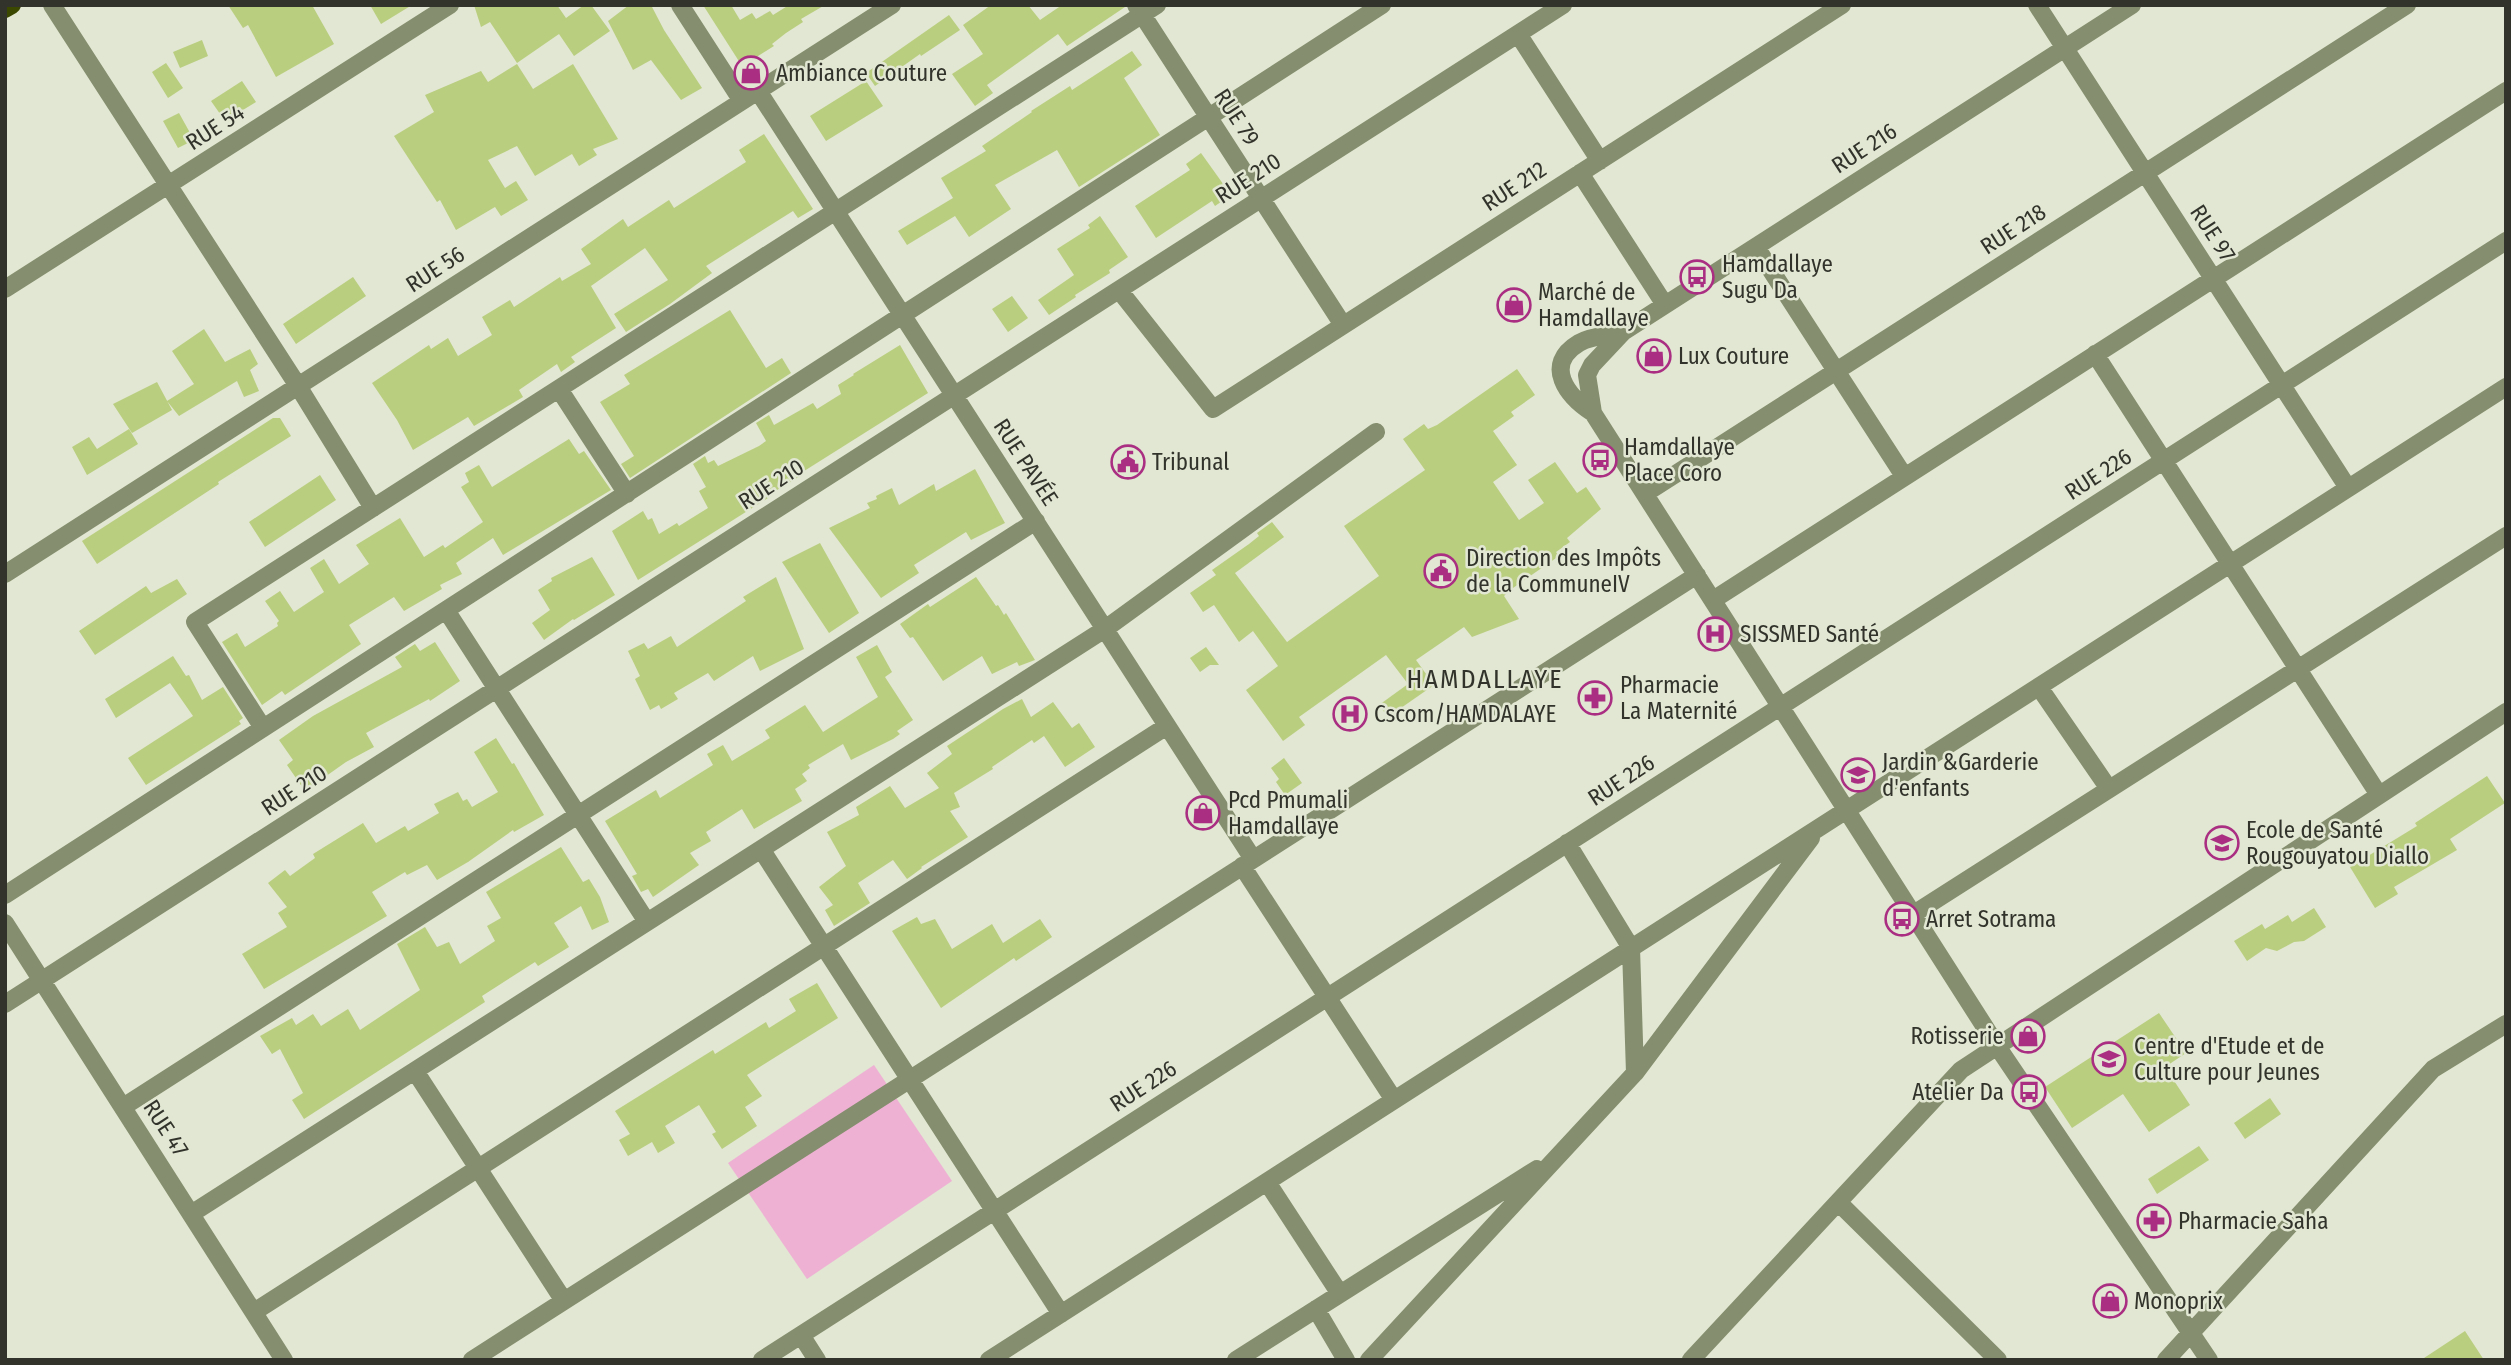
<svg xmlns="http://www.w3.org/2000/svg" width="2511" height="1365" font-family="'Fira Sans Condensed',sans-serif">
<rect width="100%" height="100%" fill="#e1e7d2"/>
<path fill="#eeb1d4" d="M874,1065L952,1181L807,1279L728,1163Z"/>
<path fill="#bace7f" d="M228,5H312L334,44L276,77L248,25L243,28Z
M370,5H412L381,24Z
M474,5H557L566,18L584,5H591L610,31L574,56L559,34L517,63L490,22L481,27Z
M629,5H651L664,30L702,88L681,100L651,60L633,70L608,21Z
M703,5H731L740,20L752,13L756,19L770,11L773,15L789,5H825L801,19L803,22L786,33L772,44L774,46L742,66Z
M991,5H1028L1040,20L1062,5H1125V7L1067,46L1058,34L987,85L993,93L975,106L952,74L983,54L963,25Z
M949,15L960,30L921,56L920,54L875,86L866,73Z
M202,40L208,56L180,68L173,52Z
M1132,51L1142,65L1124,78L1160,135L1079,187L1057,150L995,185L1011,209L969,237L955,216L907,245L898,231L953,198L941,178L986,151L982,146L1032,112L1031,111L1070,86L1072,90Z
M166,63L183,88L168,98L152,72Z
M517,64L533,89L573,64L618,139L593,149L597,155L579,166L572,154L535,176L517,146L488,160L505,188L516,181L528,200L501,216L495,207L456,230L440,200L437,202L394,136L434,112L425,95L481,71L488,82Z
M242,81L256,102L225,121L211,101Z
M866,81L883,106L826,141L810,116Z
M179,113L194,140L178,148L163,121Z
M764,134L813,209L798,218L793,211L706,266L712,273L670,304L626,332L614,314L668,280L645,248L591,286L616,328L571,357L575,362L561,372L557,364L519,390L523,397L474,426L468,417L413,450L397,420L372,383L429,345L431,349L448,338L458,356L492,335L482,317L510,300L514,307L560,277L562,281L591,264L581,249L623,219L628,227L669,200L674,208L746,162L739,150Z
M1201,153L1231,195L1215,206L1212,201L1156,238L1135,206L1190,170L1186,164Z
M1100,216L1128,257L1109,270L1110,273L1075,295L1076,297L1049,315L1038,300L1074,275L1057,249L1090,228L1088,225Z
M353,277L366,296L296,344L283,324Z
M1012,296L1028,318L1008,332L992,309Z
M730,310L766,368L782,358L791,373L630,478L621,464L634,456L600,402L630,384L624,375Z
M204,329L225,362L250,349L258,364L250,370L259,391L244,397L237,381L179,416L167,401L194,384L172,351Z
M900,345L928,393L801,473L802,475L767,496L768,498L638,580L612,531L643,511L648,520L652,518L659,534L677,523L679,526L708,508L699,491L706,487L693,464L705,456L708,463L714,460L718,466L759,446L766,441L756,423L769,415L774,425L813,403L817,409L841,394L838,385L854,375L853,374Z
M1517,369L1535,395L1511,412L1514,416L1493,431L1517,465L1493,482L1519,520L1544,503L1528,480L1555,462L1577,493L1586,487L1601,509L1567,538L1570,542L1556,552L1559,556L1510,590L1504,596L1519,619L1472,637L1464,627L1416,660L1434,685L1388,717L1379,705L1408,684L1386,655L1299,717L1305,725L1283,741L1246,690L1278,666L1253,631L1239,642L1214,605L1203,612L1190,593L1216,575L1212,570L1249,544L1259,536L1257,533L1272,522L1284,537L1235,573L1287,642L1379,576L1344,526L1425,470L1403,439L1424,424L1428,429L1437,425Z
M157,382L172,410L132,433L113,404Z
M273,418H280L291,436L218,482L219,484L97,564L82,541Z
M129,429L138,444L87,475L72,447L89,437L97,449Z
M569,439L579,454L584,451L611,490L503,555L493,538L456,563L462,574L440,585L442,589L404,611L394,597L349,625L361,644L285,695L282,691L262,705L222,642L237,633L245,647L278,626L277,623L279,621L265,601L280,591L294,612L324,592L310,568L324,559L339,584L369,564L356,545L400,518L424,557L443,545L445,548L483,522L461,487L469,482L465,473L479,465L492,487Z
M975,469L1005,523L971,540L966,532L914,565L919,573L881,598L829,528L870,508L867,503L877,499L876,496L892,488L899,505L934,484L936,491Z
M320,475L336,500L265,547L249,522Z
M820,543L859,613L829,633L782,562Z
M592,557L615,595L574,620L573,619L544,640L532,623L550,610L538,590L552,581L551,578Z
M776,577L804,649L760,671L753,656L714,681L708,673L674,693L678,699L661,709L659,705L650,710L635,679L640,676L628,651L644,643L648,649L671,636L677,647L746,601L743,597Z
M976,577L996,606L998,605L1004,615L1006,613L1035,660L1019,666L1017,662L992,674L982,656L943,681L913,637L910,638L900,624L928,604L930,607Z
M177,579L187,594L95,655L79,631L146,586L151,593Z
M435,642L460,681L430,701L429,699L366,733L374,747L346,762L305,791L287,765L293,760L279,740L313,716L402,667L395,657L415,644L420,651Z
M877,645L892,672L885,677L913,720L897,731L900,734L893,739L851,760L843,744L808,765L810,768L802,774L807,781L795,789L802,801L754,829L742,809L706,832L711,841L690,853L699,865L653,897L648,889L641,892L632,876L637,874L605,821L656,790L660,798L713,765L707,754L723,745L732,761L770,738L765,730L805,705L823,732L878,697L856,657Z
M1206,647L1219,665H1210L1200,672L1190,658Z
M173,656L186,676L189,675L202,700L223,687L243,718L239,721L241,724L146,785L128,758L193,716L170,683L116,718L105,699Z
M1022,699L1031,717L1053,702L1072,728L1079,723L1095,747L1065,767L1044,736L1034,743L1032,740L992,767L993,769L954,793L960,807L950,811L968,837L921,867L922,868L907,879L893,860L858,883L870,903L834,926L825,910L833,905L819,887L846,866L827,832L859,815L856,807L890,786L905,808L939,788L927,773L952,754L947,746L1003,709Z
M496,738L512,764L514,763L544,815L514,832L513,830L468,862L437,880L427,865L407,875L405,872L372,892L387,916L264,989L242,954L287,927L278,913L287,907L268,883L285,870L290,876L315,858L313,854L363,823L376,843L405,826L408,831L439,813L434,804L458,792L463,801L467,799L472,807L498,792L474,752Z
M1284,758L1302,783L1285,795L1276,782L1279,779L1271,768Z
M2487,776L2505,803L2450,839L2457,850L2394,887L2398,894L2375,908L2350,867L2417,826L2415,823Z
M561,847L583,882L589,879L600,897L609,922L592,930L581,906L554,923L569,947L538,966L535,962L482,996L485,1002L304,1119L292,1100L303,1093L280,1049L272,1054L260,1036L292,1018L296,1025L313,1014L321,1026L348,1009L360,1030L420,990L397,944L425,927L437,947L449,942L460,964L495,941L487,926L501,918L486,892Z
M2314,908L2326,927L2304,941L2294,942L2277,951L2266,948L2247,961L2234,941L2262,924L2265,929L2288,915L2292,922Z
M917,917L921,924L935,919L952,949L992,924L1003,943L1040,919L1052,937L1016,961L1014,958L941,1008L892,931Z
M817,983L838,1018L747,1075L762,1096L745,1107L757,1126L722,1149L712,1134L716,1132L699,1105L665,1126L675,1143L658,1153L652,1142L628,1156L619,1140L630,1134L615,1111L713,1050L715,1054L766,1022L769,1028L796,1011L789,999Z
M2159,1013L2186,1053L2165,1067L2190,1105L2149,1132L2123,1094L2072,1128L2045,1087Z
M2270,1098L2281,1114L2245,1139L2234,1123Z
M2199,1146L2209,1160L2157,1194L2148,1179Z
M2465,1331L2484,1360H2421Z"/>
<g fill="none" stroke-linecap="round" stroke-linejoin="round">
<path stroke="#858e6e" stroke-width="18" d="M52,5L298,386L373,508
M680,5L742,101
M1136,5L1343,325
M2037,5L2348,488
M2132,5L1623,332L1592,365L1587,375L1593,413L1997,1046L2209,1360
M1518,34L1600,161
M758,91L1253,859
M1580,173L1665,305
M1756,247L1904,476
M5,289L450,5
M1119,290L1213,409L1842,5
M2095,354L2379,795
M559,389L627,494
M1593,413C1568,397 1542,365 1579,343C1591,336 1609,335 1623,332
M1646,493L2407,5
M5,574L892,5
M1713,600L2506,91
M446,610L647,922
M2039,687L2109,789
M263,728L195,622L1157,5
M1567,843L1631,948L1635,1073
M761,849L1061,1314
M1242,866L1394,1100
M5,895L1382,5
M1912,915L2506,536
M5,923L284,1360
M5,1004L1563,5
M415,1071L564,1301
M123,1107L1036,521
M1267,1182L1340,1294
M1838,1202L1998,1360
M191,1214L1105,629L1376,432
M1316,1309L1346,1360
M254,1312L1167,726
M801,1335L817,1360
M472,1360L1697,575
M762,1360L2506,241
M989,1360L2506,387
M1236,1360L1537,1169
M1369,1360L1635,1073L1811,838
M1691,1360L1961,1070L2506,712
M2166,1360L2433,1069L2506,1024"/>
<path stroke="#3b4800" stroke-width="18" d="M5,9L12,5"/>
</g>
<defs>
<symbol id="shop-ring" viewBox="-11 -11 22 22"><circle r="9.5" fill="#e1e7d2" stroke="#aa2f83" stroke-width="1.5"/><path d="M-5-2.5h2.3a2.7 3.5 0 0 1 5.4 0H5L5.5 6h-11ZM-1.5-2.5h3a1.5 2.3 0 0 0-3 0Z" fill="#aa2f83"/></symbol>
<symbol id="bus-ring" viewBox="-11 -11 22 22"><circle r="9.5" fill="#e1e7d2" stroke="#aa2f83" stroke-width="1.5"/><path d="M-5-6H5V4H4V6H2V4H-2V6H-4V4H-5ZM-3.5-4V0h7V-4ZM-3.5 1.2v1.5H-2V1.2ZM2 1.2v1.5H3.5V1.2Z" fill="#aa2f83"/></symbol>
<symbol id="civic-ring" viewBox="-11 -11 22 22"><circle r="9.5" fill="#e1e7d2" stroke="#aa2f83" stroke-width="1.5"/><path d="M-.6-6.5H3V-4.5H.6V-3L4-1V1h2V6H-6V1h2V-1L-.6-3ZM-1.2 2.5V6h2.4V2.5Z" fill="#aa2f83"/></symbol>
<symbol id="hospital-ring" viewBox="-11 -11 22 22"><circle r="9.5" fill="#e1e7d2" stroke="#aa2f83" stroke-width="1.5"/><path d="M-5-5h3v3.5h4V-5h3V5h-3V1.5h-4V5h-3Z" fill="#aa2f83"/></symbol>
<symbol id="pharmacy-ring" viewBox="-11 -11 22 22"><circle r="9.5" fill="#e1e7d2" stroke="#aa2f83" stroke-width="1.5"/><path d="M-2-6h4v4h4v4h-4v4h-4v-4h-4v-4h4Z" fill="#aa2f83"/></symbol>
<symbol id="school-ring" viewBox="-11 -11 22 22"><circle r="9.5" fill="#e1e7d2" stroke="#aa2f83" stroke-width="1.5"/><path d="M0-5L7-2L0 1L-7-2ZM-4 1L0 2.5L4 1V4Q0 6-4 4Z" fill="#aa2f83"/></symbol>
</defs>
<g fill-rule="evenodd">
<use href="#shop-ring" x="732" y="54" width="38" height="38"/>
<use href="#bus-ring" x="1678" y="258" width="38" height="38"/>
<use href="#shop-ring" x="1495" y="286" width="38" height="38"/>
<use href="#shop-ring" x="1635" y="337" width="38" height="38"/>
<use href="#bus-ring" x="1581" y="441" width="38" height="38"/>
<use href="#civic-ring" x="1109" y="443" width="38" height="38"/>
<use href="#civic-ring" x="1422" y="552" width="38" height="38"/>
<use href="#hospital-ring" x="1696" y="615" width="38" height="38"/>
<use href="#pharmacy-ring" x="1576" y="679" width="38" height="38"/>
<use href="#hospital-ring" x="1331" y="695" width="38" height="38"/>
<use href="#school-ring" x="1839" y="756" width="38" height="38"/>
<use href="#shop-ring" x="1184" y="794" width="38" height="38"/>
<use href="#school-ring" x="2203" y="824" width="38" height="38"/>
<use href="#bus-ring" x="1883" y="900" width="38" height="38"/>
<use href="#shop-ring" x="2009" y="1017" width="38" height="38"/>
<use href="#school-ring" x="2090" y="1040" width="38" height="38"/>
<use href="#bus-ring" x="2010" y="1073" width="38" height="38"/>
<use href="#pharmacy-ring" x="2135" y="1202" width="38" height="38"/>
<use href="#shop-ring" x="2091" y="1282" width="38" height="38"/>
</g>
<g text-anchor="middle" stroke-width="5" stroke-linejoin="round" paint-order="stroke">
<g font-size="23" fill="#32342c" stroke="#e1e7d2" text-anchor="start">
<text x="776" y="81">Ambiance Couture</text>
<text x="1722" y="272">Hamdallaye<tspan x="1722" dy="26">Sugu Da</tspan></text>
<text x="1538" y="300">Marché de<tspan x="1538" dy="26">Hamdallaye</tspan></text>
<text x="1678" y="364">Lux Couture</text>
<text x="1624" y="455">Hamdallaye<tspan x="1624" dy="26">Place Coro</tspan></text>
<text x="1152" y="470">Tribunal</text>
<text x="1466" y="566">Direction des Impôts<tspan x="1466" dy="26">de la CommuneIV</tspan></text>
<text x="1740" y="642">SISSMED Santé</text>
<text x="1620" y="693">Pharmacie<tspan x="1620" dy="26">La Maternité</tspan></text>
<text x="1374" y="722">Cscom/HAMDALAYE</text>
<text x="1882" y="770">Jardin &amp;Garderie<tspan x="1882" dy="26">d'enfants</tspan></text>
<text x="1228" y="808">Pcd Pmumali<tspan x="1228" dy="26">Hamdallaye</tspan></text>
<text x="2246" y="838">Ecole de Santé<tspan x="2246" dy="26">Rougouyatou Diallo</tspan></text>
<text x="1926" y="927">Arret Sotrama</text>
<text x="2004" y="1044" text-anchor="end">Rotisserie</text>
<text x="2134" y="1054">Centre d'Etude et de<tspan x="2134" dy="26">Culture pour Jeunes</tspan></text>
<text x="2004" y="1100" text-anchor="end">Atelier Da</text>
<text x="2178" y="1229">Pharmacie Saha</text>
<text x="2134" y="1309">Monoprix</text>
</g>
<g font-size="23" fill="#32342c" stroke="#e1e7d2">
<text transform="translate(1237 117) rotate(57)" y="8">RUE 79</text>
<text transform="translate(215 127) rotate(-33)" y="8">RUE 54</text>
<text transform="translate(1864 148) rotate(-33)" y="8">RUE 216</text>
<text transform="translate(1248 178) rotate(-33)" y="8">RUE 210</text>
<text transform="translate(1514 186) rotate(-33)" y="8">RUE 212</text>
<text transform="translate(2013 229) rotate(-33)" y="8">RUE 218</text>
<text transform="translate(2213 233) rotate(57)" y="8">RUE 97</text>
<text transform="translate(435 269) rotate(-33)" y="8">RUE 56</text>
<text transform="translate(1026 462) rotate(57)" y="8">RUE PAVÉE</text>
<text transform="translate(2098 474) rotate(-33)" y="8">RUE 226</text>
<text transform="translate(771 484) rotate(-33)" y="8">RUE 210</text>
<text transform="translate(1621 780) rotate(-33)" y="8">RUE 226</text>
<text transform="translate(294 790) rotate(-33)" y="8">RUE 210</text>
<text transform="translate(1143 1086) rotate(-33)" y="8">RUE 226</text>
<text transform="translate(166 1128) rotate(57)" y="8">RUE 47</text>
</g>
<g font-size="26" letter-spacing="2" fill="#32342c" stroke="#e1e7d2">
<text x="1485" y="688">HAMDALLAYE</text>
</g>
</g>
<rect width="2511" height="1365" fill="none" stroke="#32342c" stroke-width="14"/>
</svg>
